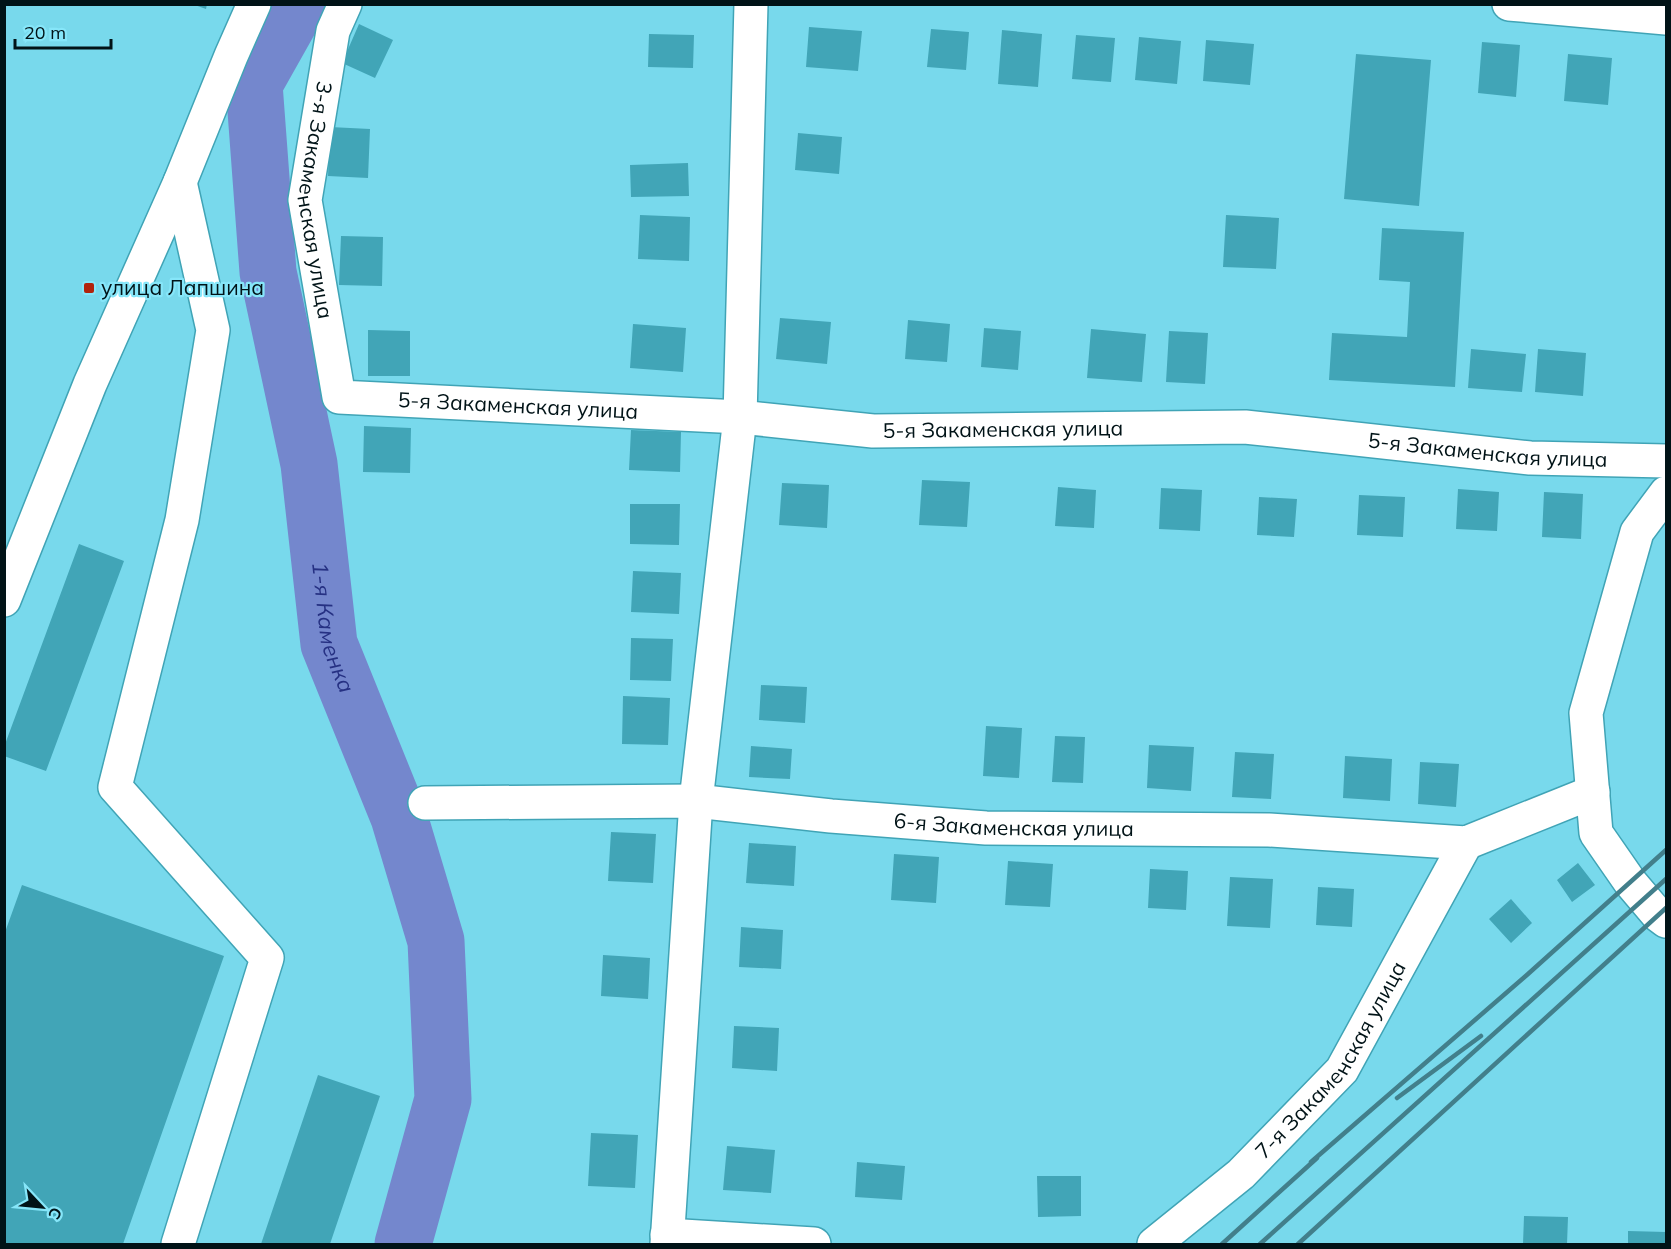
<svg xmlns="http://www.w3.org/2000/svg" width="1671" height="1249" font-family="Mulish,sans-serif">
<rect width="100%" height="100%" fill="#78d9ec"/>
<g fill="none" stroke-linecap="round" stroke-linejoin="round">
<path stroke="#7487cd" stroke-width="57" id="s1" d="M299,4L254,84L268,272L309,464L329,644L399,817L436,941L443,1099L403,1244"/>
</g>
<path fill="#41a5b7" d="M192,4H207L206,9Z
M359,24L393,40L375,78L342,63Z
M809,27L862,31L858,71L806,67Z
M931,29L969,32L966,70L927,67Z
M1002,30L1042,34L1038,87L998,84Z
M649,34L694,35L693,68L648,67Z
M1076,35L1115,38L1111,82L1072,79Z
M1139,37L1181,41L1177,84L1135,80Z
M1206,40L1254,44L1250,85L1203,81Z
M1482,42L1520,45L1516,97L1478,93Z
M1356,54L1431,60L1419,206L1344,199Z
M1568,54L1612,58L1608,105L1564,101Z
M330,127L370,129L368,178L328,176Z
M798,133L842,137L839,174L795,170Z
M688,163L689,196L631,197L630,165Z
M640,215L690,217L689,261L638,259Z
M1226,215L1279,218L1276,269L1223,267Z
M1382,228L1464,232L1455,387L1329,380L1332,333L1407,337L1410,282L1379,280Z
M341,236L383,237L382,286L339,285Z
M780,318L831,322L827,364L776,359Z
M908,320L950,324L947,362L905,359Z
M633,324L686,328L683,372L630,368Z
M984,328L1021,331L1018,370L981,367Z
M1091,329L1146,334L1142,382L1087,378Z
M368,330L410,331V376H368Z
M1169,331L1208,333L1205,384L1166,382Z
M1471,349L1526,354L1522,392L1468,388Z
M1538,349L1586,353L1583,396L1535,392Z
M364,426L411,428L410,473L363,472Z
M631,430L681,432L680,472L629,470Z
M922,480L970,482L967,527L919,525Z
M782,483L829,485L827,528L779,525Z
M1058,487L1096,490L1094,528L1055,526Z
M1161,488L1202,490L1200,531L1159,529Z
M1458,489L1499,492L1497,531L1456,529Z
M1544,492L1583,494L1581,539L1542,537Z
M1359,495L1405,497L1403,537L1357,535Z
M1259,497L1297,499L1294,537L1257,535Z
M630,504H680L679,545L630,544Z
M79,544L124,561L46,771L4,756V747Z
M633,571L681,573L679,614L631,612Z
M631,638L673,639L671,681L630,680Z
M761,685L807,687L805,723L759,720Z
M623,696L670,698L668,745L622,744Z
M986,726L1022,728L1019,778L983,776Z
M1055,736L1085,737L1083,783L1052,782Z
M1149,745L1194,747L1191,791L1147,788Z
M751,746L792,749L790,779L749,777Z
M1235,752L1274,754L1271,799L1232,797Z
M1345,756L1392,759L1390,801L1343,798Z
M1420,762L1459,764L1456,807L1418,804Z
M611,832L656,834L653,883L608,881Z
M749,843L796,846L794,886L746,883Z
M894,854L939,857L936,903L891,900Z
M1008,861L1053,864L1050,907L1005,905Z
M1578,863L1595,885L1572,902L1557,880Z
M1150,869L1188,871L1186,910L1148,908Z
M1230,877L1273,879L1270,928L1227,926Z
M22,885L224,956L123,1244H4V935Z
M1318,887L1354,889L1352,927L1316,925Z
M1511,899L1532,923L1511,943L1489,919Z
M741,927L783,930L781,969L739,967Z
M603,955L650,958L648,999L601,996Z
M734,1026L779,1028L777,1071L732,1068Z
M318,1075L380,1096L330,1244H261Z
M591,1133L638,1135L635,1188L588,1186Z
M727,1146L775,1150L771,1193L723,1190Z
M857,1162L905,1166L902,1200L855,1197Z
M1037,1176H1081V1216L1038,1217Z
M1524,1216L1568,1217L1567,1244H1523Z
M1628,1231L1666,1232V1244H1628Z"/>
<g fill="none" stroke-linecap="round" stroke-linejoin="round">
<defs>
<g id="minor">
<path id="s2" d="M345,4L333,31L305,200L339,397L740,417L873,431L1245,427L1530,458L1666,461"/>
<path d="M1509,4L1666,18"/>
<path d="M1666,493L1637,532L1586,713L1596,833L1630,882L1658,915L1666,921"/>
<path d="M4,600L90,384L180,182L231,56L254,4"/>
<path id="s3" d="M425,803L696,801L831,816L986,828L1269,830L1466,843L1593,792"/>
<path d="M667,1235L814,1244"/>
<path d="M178,1244L267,958L115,787L182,520L213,330L180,182"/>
<path d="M667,1244L696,801L740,417L751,4"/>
<path id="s4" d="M1154,1244L1241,1174L1342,1070L1466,843"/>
</g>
</defs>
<use href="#minor" stroke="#40a4b6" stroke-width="36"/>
<use href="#minor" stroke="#fff" stroke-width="33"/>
<path stroke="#427f8b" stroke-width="4.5" d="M1397,1098L1481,1036
M1311,1162L1528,974L1666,850
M1222,1244L1317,1158
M1260,1244L1666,879
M1298,1244L1666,908"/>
</g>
<rect fill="#b1230c" stroke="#86e6f9" stroke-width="2" x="83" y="282" width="12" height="12" rx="3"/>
<g text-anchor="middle" stroke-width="4.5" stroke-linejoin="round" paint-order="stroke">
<g font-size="21" fill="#011317" stroke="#86e6f9">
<text dy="7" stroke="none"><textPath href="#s2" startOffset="201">3-я Закаменская улица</textPath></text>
<text dy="7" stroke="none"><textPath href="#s2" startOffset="580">5-я Закаменская улица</textPath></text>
<text dy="7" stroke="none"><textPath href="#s2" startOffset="1066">5-я Закаменская улица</textPath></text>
<text dy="7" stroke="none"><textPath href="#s2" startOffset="1552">5-я Закаменская улица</textPath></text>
<text dy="7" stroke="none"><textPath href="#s3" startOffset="590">6-я Закаменская улица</textPath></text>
<text dy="7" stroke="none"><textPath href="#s4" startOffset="258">7-я Закаменская улица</textPath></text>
</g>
<g font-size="21" fill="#011317" stroke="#86e6f9" text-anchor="start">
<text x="101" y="295">улица Лапшина</text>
</g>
<g font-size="22" font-style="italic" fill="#263183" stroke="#86e6f9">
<text dy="8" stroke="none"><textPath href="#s1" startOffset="642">1-я Каменка</textPath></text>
</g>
</g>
<rect width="1671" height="1249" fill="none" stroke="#011317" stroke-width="12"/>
<g transform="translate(42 1207) rotate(116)" stroke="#86e6f9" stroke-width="4.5" paint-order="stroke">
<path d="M0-4.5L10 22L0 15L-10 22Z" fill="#011317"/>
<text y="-9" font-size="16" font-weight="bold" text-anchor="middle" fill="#011317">С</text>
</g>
<path d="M15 39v9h96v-9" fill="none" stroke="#011317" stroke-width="3"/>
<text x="24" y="39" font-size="18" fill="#011317" stroke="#86e6f9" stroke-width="4.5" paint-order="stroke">20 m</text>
</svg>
